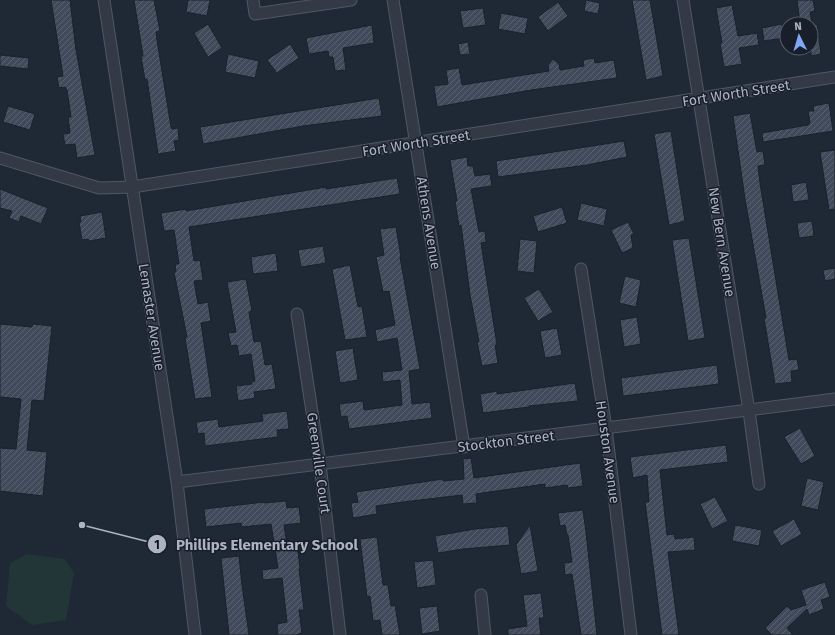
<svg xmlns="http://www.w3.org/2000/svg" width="835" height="635" font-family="'Fira Sans',sans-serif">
<defs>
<pattern id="building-hatch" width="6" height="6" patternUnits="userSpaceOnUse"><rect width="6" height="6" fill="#404a5a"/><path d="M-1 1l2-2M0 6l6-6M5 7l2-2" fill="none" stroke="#596270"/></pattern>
</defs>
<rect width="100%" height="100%" fill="#1f2835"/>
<path fill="#223537" d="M27,554L65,559L74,573L66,620L32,625L6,606L10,563Z"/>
<path fill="url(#building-hatch)" stroke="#1a212c" d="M51,0H70L76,50L95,155L77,158L75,144L65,145L63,134L70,133L68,117H71L67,90L65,87L59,88L57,77L63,76Z
M134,0H154L160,31L156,32L157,40L171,127L172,129L178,128L179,140L174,141L176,151L158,154L147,79L145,80L141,56H143Z
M188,0H210L207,16L186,12Z
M586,0L600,3L598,14L584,11Z
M632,0H650L663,76L646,80Z
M797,0H813L815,11L810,12L812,24H800Z
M558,2L568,16L548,31L538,17Z
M732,5L738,36L757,33L759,45L739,48L742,64L724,67L720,43H722L716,8Z
M483,8L486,25L463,28L460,11Z
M501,13L528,18L525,34L498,29Z
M208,24L222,48L208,57L194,33Z
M782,24L784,38L764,41L762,28Z
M817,24L821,54L811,56V25Z
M372,25L374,43L343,48L346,70L335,71L333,57H329L328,51L309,54L306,38Z
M468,42L470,54L460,55L458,44Z
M290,44L299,58L277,73L267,60Z
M228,54L259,61L255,78L225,72Z
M0,55L29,58L28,69L0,66Z
M594,58L595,63L614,60L617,78L531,90L437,107L434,86L448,84L446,70L459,68L462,85L549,71L548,65L553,59L559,64L560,70L584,66L583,60Z
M379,98L382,116L303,126L203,144L200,127Z
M829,103L833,131L763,142L762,133L808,125L810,123L808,111H814L813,106Z
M8,106L35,114L30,130L3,122Z
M750,113L757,152L763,151L765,165L758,166L760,183L789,360L797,359L799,370L791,371L792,382L775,384L764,318H766L745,199L733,116Z
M671,131L685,221L669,225L654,134Z
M624,141L627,157L587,165L498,177L496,161Z
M835,150V209L829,210L820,152Z
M467,157L468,166H473L475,176L490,174L492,186L471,189L479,232L485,231L486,242L481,243L497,345H495L498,363L482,366L477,342H479L470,295L461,225L459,226L455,201H457L450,160Z
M397,178L400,194L189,227L194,261L200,260L203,280L194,281L198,304L208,302L211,321L201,323L212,397L195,399L185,338L187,337L174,272H176L175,264H179L174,230L164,231L161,213L186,209V211L326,187V189Z
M806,182L809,200L793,202L791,185Z
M0,189L48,208L41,224L21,216L19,222L9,218L12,211L0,208Z
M581,203L607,209L604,226L577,220Z
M562,207L567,223L538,232L533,216Z
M102,212L106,238L89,241L88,239L82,240L79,222H81L80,216Z
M812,221L814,236L799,238L797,223Z
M628,222L634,234L631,235L633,248L622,253L611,230Z
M396,227L401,257H400L420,369L409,371L412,404L430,402L432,418L349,429L347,416L341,417L339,404L363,401L364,410L402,405L400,380L383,382L382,372L402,370L397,338L377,342L375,330L395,325L389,291L383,292L376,257L384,255L380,229Z
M689,238L705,338L688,341L672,240Z
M520,239L537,241L534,273L517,271Z
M323,246L326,263L301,267L298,250Z
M276,253L278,271L253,274L251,257Z
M350,265L358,307L362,306L367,337L345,340L332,269Z
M835,268V279L825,281L823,270Z
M625,276L641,280L636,307L619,303Z
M246,279L252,311L249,312L254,342L261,341L265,365L272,364L276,389L254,392L255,398L238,401L236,386L252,384V382L255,381L251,354L239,356L237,345L231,346L228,333L236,332L227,282Z
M539,289L553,312L538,321L524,298Z
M637,317L641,344L624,347L620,320Z
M0,324L32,327L33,324L52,326L44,401L32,400L27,450L47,452L43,496L0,491V448L16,449L21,399L0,397Z
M557,328L562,355L545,358L540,331Z
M353,348L358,380L340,383L335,351Z
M717,365L719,384L623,396L621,378Z
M575,383L578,401L529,406V407L483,413L480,394L497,391V394Z
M287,411L289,429L277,430L278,437L205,446L204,433L198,434L196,422L218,419L219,427L263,421L262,414Z
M800,428L815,456L801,464L784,437Z
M726,445L728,462L660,470L667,535L674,534L675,539L694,537L695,550L668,552L679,635H662L645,502H649L647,475L633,478L630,457Z
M471,458L474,478L580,463L583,486L568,488L567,485L545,488V484L476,494L477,503L463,504L462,495L403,502L376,506L377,514L353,518L351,503L358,502L356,492L443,479V481L464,479L463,459Z
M807,478L824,482L818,510L801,506Z
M715,497L728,521L712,529L700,504Z
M286,501L287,508L299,507L301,523L284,525L287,545L297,544L300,568L299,569L304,610H299L302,633L296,635H278L277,624L287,622L282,578L263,580L262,570L278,568L271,524L242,527L241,523L206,527L204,509L264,502V503Z
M583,510L586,532L597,635H581L572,574L565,575L564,563L572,562L568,535H567L565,525L560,526L558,513Z
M794,519L802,534L781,546L772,531Z
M530,525L538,571L521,574L516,545Z
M735,525L762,530L759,546L732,541Z
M508,526L510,545L463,549L438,553L435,536L475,529Z
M377,537L383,585H388L391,606L395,605L400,635H382L380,620L373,621L370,596L367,597L360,539Z
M239,556L242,585L249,635H229L228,625L221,558Z
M433,560L436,585L417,588L414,562Z
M825,582L830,597L821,600L824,609L809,615L807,609L787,628L793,635H772L765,628L787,606L791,610L806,605L801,590Z
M541,593L544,618H539L541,635H508V629L527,626L523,595Z
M437,606L440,631L422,634L419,608Z"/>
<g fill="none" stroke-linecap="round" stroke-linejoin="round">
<defs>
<path id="street" d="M104,0L177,482L195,635
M253,0L255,14L351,0
M393,0L464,447
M683,0L749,411L759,484
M0,158L99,188L132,187L835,77
M581,269L606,428L631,635
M297,314L320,464L340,635
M177,482L835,399
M481,595L485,635"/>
</defs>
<use href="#street" stroke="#505764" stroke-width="13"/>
<use href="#street" stroke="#333a46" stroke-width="11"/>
</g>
<g text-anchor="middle" stroke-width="3" stroke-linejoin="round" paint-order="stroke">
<g font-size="14" fill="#acb4c3" stroke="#181f2a">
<text transform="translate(736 93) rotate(-9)" y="5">Fort Worth Street</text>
<text transform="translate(416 143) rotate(-9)" y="5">Fort Worth Street</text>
<text transform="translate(429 223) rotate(81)" y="5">Athens Avenue</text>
<text transform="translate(722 242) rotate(81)" y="5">New Bern Avenue</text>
<text transform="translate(152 317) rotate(81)" y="5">Lemaster Avenue</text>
<text transform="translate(506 441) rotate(-7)" y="5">Stockton Street</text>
<text transform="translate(608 452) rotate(82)" y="5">Houston Avenue</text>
<text transform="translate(319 463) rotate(82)" y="5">Greenville Court</text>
</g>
</g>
<path fill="none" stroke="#acb4c3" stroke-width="1.5" d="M82 525L157 544"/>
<g fill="#acb4c3" stroke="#181f2a" stroke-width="1.5">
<circle cx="82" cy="525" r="4"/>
<circle cx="157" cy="544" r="10"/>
</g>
<g font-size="12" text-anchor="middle" font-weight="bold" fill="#111">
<text x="157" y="549">1</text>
</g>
<g font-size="15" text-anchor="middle" font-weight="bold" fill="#acb4c3" stroke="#181f2a" stroke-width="3" stroke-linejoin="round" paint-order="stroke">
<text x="267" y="550">Phillips Elementary School</text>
</g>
<g transform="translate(799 36) rotate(355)"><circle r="19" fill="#181f2a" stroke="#535b67"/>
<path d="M0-3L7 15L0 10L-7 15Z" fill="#7fa8f6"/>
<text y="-6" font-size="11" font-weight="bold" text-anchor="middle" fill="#acb4c3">N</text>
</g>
</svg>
